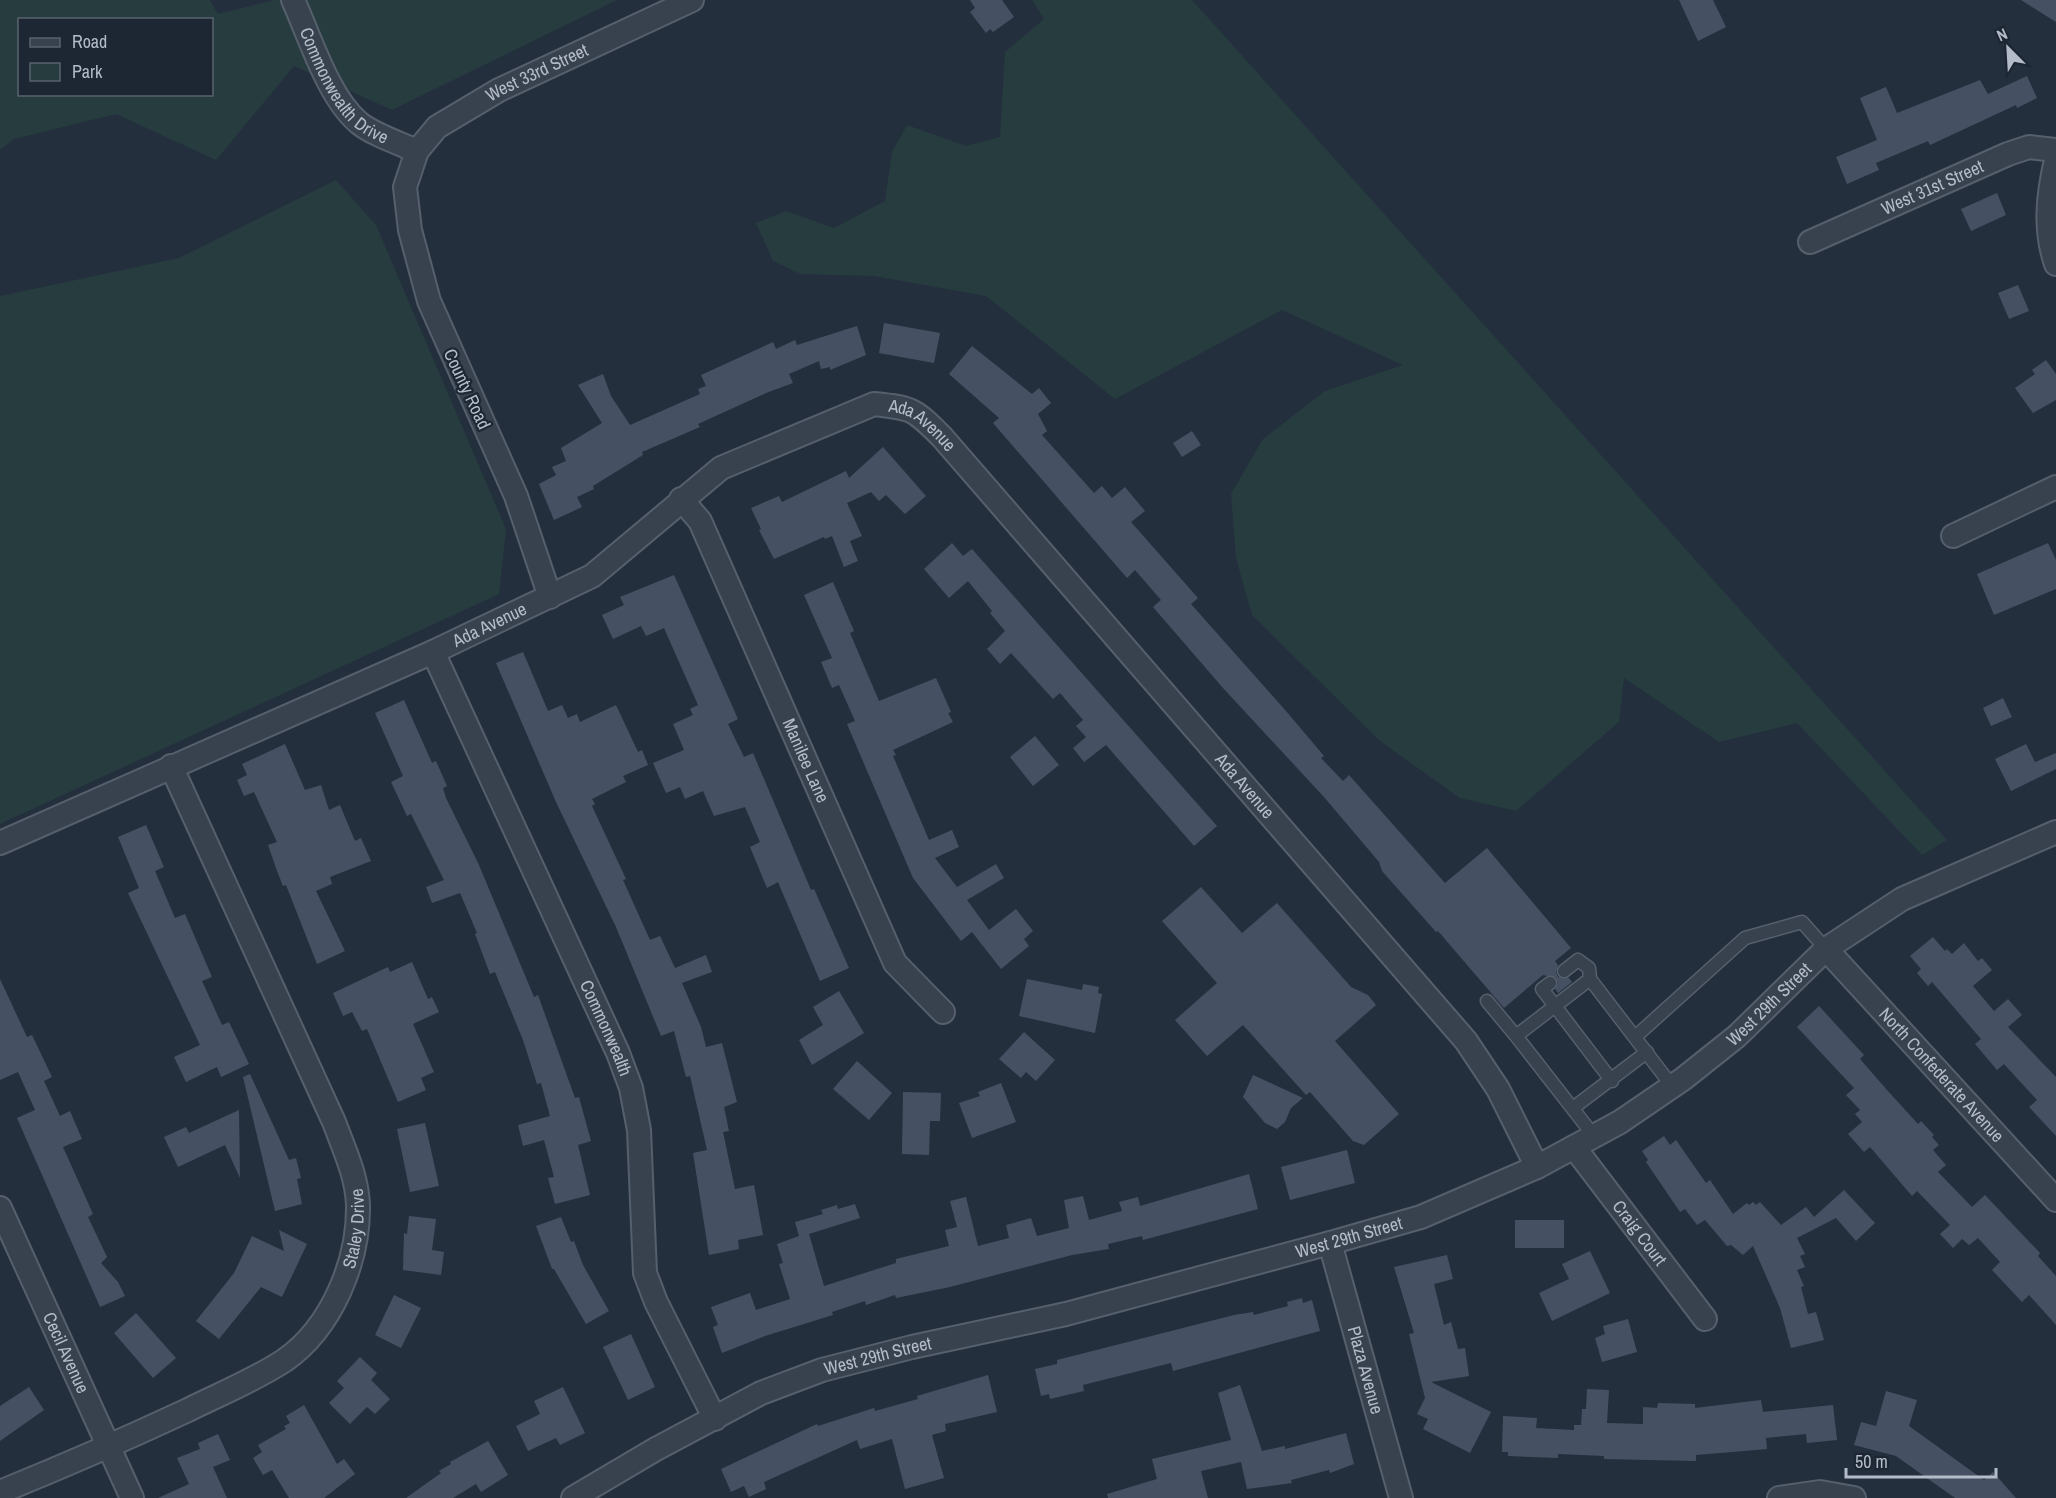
<svg xmlns="http://www.w3.org/2000/svg" width="2056" height="1498" font-family="'Archivo Narrow',sans-serif">
<rect width="100%" height="100%" fill="#242f3e"/>
<path fill="#263c3f" fill-rule="evenodd" d="M0,0H210L218,14L274,0H617L392,110L294,66L216,160L116,114L14,139L0,150ZM20,20H212V94H20Z
M1032,0H1192L1947,840L1922,855L1797,723L1719,742L1624,678L1619,722L1516,811L1460,798L1380,741L1252,615L1236,558L1231,494L1263,439L1325,391L1403,365L1282,310L1115,399L986,296L874,276L801,274L773,261L756,223L786,211L834,228L885,201L892,152L907,125L966,146L1000,137L1005,52L1044,19Z
M336,180L376,225L506,529L499,594L0,824V296L179,258Z"/>
<path fill="#455162" d="M970,0H1002L1014,17L993,32L990,29L986,33L970,12L975,8Z
M1679,0H1713L1726,27L1698,41Z
M2021,0H2056V22Z
M2027,76L2037,98L2017,108L2016,105L1930,145L1928,141L1876,163L1879,170L1847,184L1836,157L1877,140L1860,98L1886,87L1897,113L1980,80L1988,94Z
M1997,193L2006,215L1971,231L1961,209Z
M2018,285L2029,311L2009,319L1998,293Z
M884,323L940,333L934,363L879,353Z
M857,326L866,355L830,370V367L821,369L819,361L789,374L793,383L766,393L698,424L700,427L642,452L643,455L593,486L594,489L577,497L582,507L554,520L539,484L556,475L552,467L566,461L561,448L602,423L578,385L603,374L611,396L630,425L700,394L698,389L706,386L701,375L773,342L776,349L795,340L797,345Z
M972,346L1032,394L1039,388L1051,403L1038,414L1047,431L1042,435L1094,493L1102,486L1112,498L1125,487L1145,511L1131,522L1198,598L1191,604L1286,711L1324,756L1321,758L1343,781L1349,775L1445,883L1487,848L1571,948L1555,961L1558,965L1556,972L1558,977L1569,978L1572,982L1558,993L1555,989L1558,983L1556,978L1543,975L1504,1008L1438,931L1436,932L1382,871L1379,862L1324,797L1223,688L1153,607L1161,600L1135,570L1127,578L993,423L999,418L949,374Z
M2046,360L2056,374V400L2033,413L2015,388L2035,374L2032,370Z
M1192,431L1201,445L1182,457L1173,443Z
M883,447L926,496L905,514L886,495L879,501L871,492L847,503L862,536L850,541L858,561L844,567L832,536L825,539L824,537L774,559L759,530L761,529L751,508L779,496L782,502L846,471L849,478Z
M952,543L963,556L972,549L1217,826L1194,846L1106,745L1084,762L1073,748L1086,737L1076,726L1083,720L1060,693L1053,699L1011,653L1000,664L987,649L1005,631L990,613L992,611L968,581L949,598L924,569Z
M2048,543L2056,560V589L1994,615L1977,574Z
M674,575L738,719L728,724L744,757L753,753L811,890L814,889L849,968L820,981L778,882L767,888L750,847L760,842L745,807L714,816L703,791L685,799L680,787L666,793L653,763L684,750L673,724L693,715L690,709L698,705L664,628L646,636L641,626L613,639L602,615L624,605L620,597Z
M833,582L854,631L850,633L879,701L936,678L951,712L948,713L953,722L893,750L896,755L893,756L929,840L952,830L959,847L935,858L957,887L996,864L1004,878L967,900L989,930L1016,909L1033,931L1024,939L1029,946L1001,969L972,932L961,941L913,878L847,724L855,721L839,685L832,688L821,662L832,658L804,595Z
M523,652L548,711L562,705L568,718L577,714L580,722L616,705L638,752L642,750L648,765L623,776L626,782L592,799L595,804L592,806L626,879L623,880L650,940L660,936L675,968L706,955L712,972L682,983L701,1027L706,1047L722,1043L737,1102L724,1107L729,1131L723,1132L735,1189L754,1185L763,1235L738,1240L739,1249L709,1255L693,1153L707,1150L690,1076L686,1077L674,1031L661,1036L616,927L556,802L496,663Z
M2003,698L2012,717L1991,726L1983,708Z
M404,700L432,763L436,761L447,786L443,788L446,798L479,865L534,997L538,995L575,1098L579,1097L591,1141L578,1145L590,1195L555,1204L548,1178L554,1177L544,1140L523,1146L518,1125L550,1116L541,1083L537,1084L523,1040L495,972L490,974L475,934L477,933L460,893L432,903L426,887L444,880L411,814L407,816L391,782L403,776L375,713Z
M1035,736L1059,765L1033,786L1010,757Z
M285,744L305,790L321,785L329,810L340,805L355,841L361,838L371,861L330,877L332,884L316,891L345,951L317,964L286,885L283,886L277,871L268,845L277,842L254,792L244,796L237,780L247,775L242,764Z
M2026,744L2035,762L2056,753V769L2011,791L1995,759Z
M146,825L164,867L155,871L175,918L185,914L212,977L202,981L222,1025L229,1022L249,1064L221,1077L217,1067L186,1082L174,1057L200,1045L128,893L139,888L118,837Z
M1201,887L1242,933L1277,903L1351,987L1368,995L1376,1005L1335,1041L1399,1114L1364,1145L1353,1141L1310,1092L1306,1095L1243,1025L1207,1056L1175,1020L1217,983L1162,921Z
M1933,937L1945,951L1947,949L1952,954L1964,943L1978,961L1982,958L1992,970L1973,986L1994,1011L2008,999L2022,1015L2008,1027L2056,1077V1136L2029,1107L2037,1100L2004,1064L1997,1070L1975,1044L1981,1039L1932,982L1928,986L1917,973L1921,969L1910,956Z
M412,962L428,999L432,997L439,1012L413,1024L434,1072L421,1078L426,1090L398,1102L367,1029L362,1031L352,1012L343,1016L333,993L388,967L390,972Z
M0,979L27,1037L32,1035L52,1077L44,1081L60,1116L70,1111L82,1139L63,1147L93,1214L88,1217L107,1257L101,1263L118,1282L125,1296L100,1307L17,1118L35,1110L18,1072L0,1080Z
M1027,979L1082,990L1083,984L1099,987L1098,993L1102,994L1095,1033L1019,1016Z
M839,991L864,1033L812,1065L799,1040L823,1025L813,1007Z
M1819,1006L1864,1055L1860,1059L1887,1090L1918,1124L1921,1121L1934,1135L1932,1137L1939,1145L1933,1150L1946,1165L1938,1172L1972,1207L1985,1195L2040,1253L2038,1256L2056,1276V1325L2029,1295L2022,1302L1992,1270L2000,1262L1978,1238L1969,1245L1962,1239L1953,1248L1940,1234L1950,1225L1917,1191L1912,1196L1870,1147L1864,1152L1848,1134L1862,1122L1855,1114L1860,1110L1846,1095L1854,1088L1797,1027Z
M1024,1032L1055,1060L1036,1081L1026,1072L1021,1078L999,1059Z
M857,1061L892,1093L869,1120L833,1089Z
M250,1074L289,1160L296,1158L301,1178L297,1179L302,1204L275,1211L243,1077Z
M1253,1075L1303,1098L1291,1108L1285,1122L1277,1129L1265,1123L1243,1097Z
M1001,1083L1016,1122L972,1138L959,1103L980,1096L978,1092Z
M903,1092L941,1093L940,1121H930L929,1155L902,1154Z
M239,1110L240,1178L225,1145L178,1167L164,1137L186,1127L189,1133Z
M425,1123L439,1186L410,1192L397,1129Z
M1664,1136L1670,1145L1676,1140L1706,1183L1710,1180L1733,1214L1747,1203L1749,1205L1753,1202L1756,1205L1760,1202L1781,1225L1806,1207L1814,1217L1844,1190L1875,1223L1856,1241L1836,1218L1797,1238L1805,1254L1800,1256L1805,1267L1797,1270L1804,1286L1801,1287L1808,1314L1816,1312L1824,1340L1791,1348L1780,1308L1753,1246L1743,1255L1731,1245L1727,1246L1705,1220L1697,1225L1685,1209L1680,1212L1646,1162L1648,1160L1642,1151Z
M1347,1150L1355,1183L1290,1200L1281,1167Z
M1249,1174L1258,1209L1143,1240L1142,1236L1108,1244L1109,1249L1072,1255L950,1287L896,1298L895,1295L866,1305L865,1301L832,1312L833,1315L765,1336L722,1353L713,1327L718,1325L711,1307L750,1293L756,1310L790,1299L779,1264L783,1263L777,1244L799,1236L795,1222L823,1214L821,1210L837,1205L838,1209L855,1204L860,1218L809,1234L824,1286L896,1263V1259L949,1246L945,1230L957,1227L950,1201L966,1197L978,1246L1009,1238L1006,1225L1031,1218L1037,1236L1069,1228L1064,1200L1083,1196L1089,1220L1122,1211L1119,1202L1138,1197L1140,1206Z
M409,1216L436,1219L432,1250L444,1252L441,1275L403,1270L404,1233L407,1234Z
M561,1217L571,1242L574,1241L583,1265L609,1311L586,1324L554,1269H552L536,1226Z
M1515,1220H1564V1248H1515Z
M279,1230L307,1244L282,1297L261,1287L219,1339L196,1321L234,1273L252,1236L284,1251Z
M1590,1251L1610,1293L1552,1321L1539,1293L1569,1279L1562,1264Z
M1447,1255L1453,1279L1434,1284L1444,1325L1451,1322L1458,1349L1465,1348L1469,1376L1431,1382L1491,1412L1470,1453L1423,1429L1428,1419L1417,1414L1425,1398L1409,1334L1414,1333L1394,1267Z
M394,1295L421,1308L401,1348L375,1335Z
M1302,1298L1303,1303L1312,1300L1320,1331L1173,1371L1171,1363L1083,1385L1084,1391L1050,1399L1049,1394L1041,1396L1035,1369L1057,1364V1360L1234,1315L1253,1312L1254,1315L1288,1306L1287,1302Z
M136,1313L176,1358L153,1378L114,1333Z
M1628,1319L1637,1352L1602,1362L1595,1338L1605,1334L1603,1326Z
M631,1334L655,1387L628,1400L603,1347Z
M360,1357L377,1373L371,1380L390,1399L375,1414L367,1407L350,1424L329,1403L344,1388L337,1381Z
M988,1375L997,1412L945,1424L946,1431L932,1435L944,1478L905,1489L892,1439L860,1449L857,1440L764,1482L766,1489L749,1497L744,1486L731,1492L721,1469L817,1424L818,1426L874,1408L875,1411L918,1399L917,1396Z
M1240,1385L1262,1451L1285,1446V1449L1346,1433L1354,1464L1330,1473L1329,1470L1291,1480L1292,1483L1247,1489L1241,1462L1201,1471L1208,1498H1108L1107,1494L1157,1479L1152,1459L1231,1440L1218,1393Z
M29,1387L44,1410L0,1441V1406Z
M563,1387L585,1433L560,1445L556,1438L528,1451L516,1426L540,1414L534,1401Z
M1587,1389L1609,1390L1607,1423L1643,1424V1407L1657,1408L1658,1403L1695,1404V1408L1761,1400L1763,1412L1833,1405L1837,1440L1807,1443L1806,1434L1766,1438L1767,1449L1696,1455V1461L1604,1459V1456L1558,1454V1458L1508,1456V1452H1502L1503,1416L1537,1418L1536,1428L1574,1430V1425H1581L1582,1409H1586Z
M1886,1391L1917,1400L1909,1426L1984,1480L1993,1472L2016,1498H1955L1896,1456L1854,1445L1861,1422L1876,1426Z
M304,1405L337,1464L344,1459L355,1474L324,1498H289L272,1470L263,1475L253,1458L262,1452L258,1445L286,1429L284,1426L290,1423L286,1416Z
M218,1434L230,1460L213,1467L227,1498H158L189,1484L177,1458L200,1449L198,1443Z
M488,1441L508,1475L481,1492L476,1484L453,1498H406L441,1473L439,1471L451,1464L450,1462Z"/>
<g fill="none" stroke-linecap="round" stroke-linejoin="round">
<defs>
<path id="lane" d="M1564,971L1578,960L1589,968L1590,979
M1550,983L1542,989L1612,1081
M1487,1001L1516,1036
M1635,1037L1745,938L1802,922L1826,949
M1573,1108L1647,1052
M1594,1136L1516,1036L1590,979L1672,1086"/>
<g id="street">
<path id="s1" d="M293,0C310,37 328,97 359,123C374,135 399,143 417,151"/>
<path d="M2056,160C2048,195 2044,229 2056,264"/>
<path id="s2" d="M1810,242L2008,154L2029,147L2056,150"/>
<path id="s3" d="M681,499L700,521L895,963L943,1012"/>
<path d="M1953,536L2056,487"/>
<path id="s4" d="M550,597L516,496L429,301L410,230L405,187L417,151L437,127L499,90L692,0"/>
<path id="s5" d="M433,652L618,1053L631,1088L639,1130L645,1273L656,1302L715,1419"/>
<path id="s6" d="M0,843L433,652L592,576L721,468L874,404C913,408 914,409 942,437L1466,1041L1498,1089L1537,1167"/>
<path id="s7" d="M1826,949L2056,1200"/>
<path id="s8" d="M1574,1147L1705,1319"/>
<path id="s9" d="M0,1208L132,1498"/>
<path id="s10" d="M1330,1243L1401,1498"/>
<path id="s11" d="M0,1492C64,1466 126,1439 188,1410C220,1394 255,1380 285,1360C332,1327 359,1261 358,1205C357,1176 344,1149 334,1122L171,766"/>
<path id="s12" d="M573,1498L656,1449L761,1393L822,1370L912,1347L1066,1314L1330,1243L1421,1217L1537,1167L1620,1122L1683,1079L1737,1036L1826,949L1902,899L2056,832"/>
<path d="M1779,1498L1820,1492L1854,1498"/>
</g>
</defs>
<use href="#lane" stroke="#565f6c" stroke-width="15"/>
<use href="#street" stroke="#565f6c" stroke-width="26"/>
<use href="#lane" stroke="#38414e" stroke-width="12"/>
<use href="#street" stroke="#38414e" stroke-width="22"/>
</g>
<g text-anchor="middle" stroke-width="4.5" stroke-linejoin="round" paint-order="stroke">
<g font-size="18" fill="#b4bcc9" stroke="#1d2633">
<text dy="6" stroke="none"><textPath href="#s4" startOffset="620">West 33rd Street</textPath></text>
<text dy="6" stroke="none"><textPath href="#s1" startOffset="102">Commonwealth Drive</textPath></text>
<text dy="6" stroke="none"><textPath href="#s2" startOffset="134">West 31st Street</textPath></text>
<text transform="translate(467 389) rotate(65)" y="6">County Road</text>
<text dy="6" stroke="none"><textPath href="#s6" startOffset="1038">Ada Avenue</textPath></text>
<text dy="6" stroke="none"><textPath href="#s6" startOffset="536">Ada Avenue</textPath></text>
<text dy="6" stroke="none"><textPath href="#s3" startOffset="291">Manilee Lane</textPath></text>
<text dy="6" stroke="none"><textPath href="#s6" startOffset="1524">Ada Avenue</textPath></text>
<text dy="6" stroke="none"><textPath href="#s12" startOffset="1310">West 29th Street</textPath></text>
<text dy="6" stroke="none"><textPath href="#s5" startOffset="414">Commonwealth</textPath></text>
<text dy="6" stroke="none"><textPath href="#s7" startOffset="171">North Confederate Avenue</textPath></text>
<text dy="6" stroke="none"><textPath href="#s11" startOffset="468">Staley Drive</textPath></text>
<text dy="6" stroke="none"><textPath href="#s8" startOffset="108">Craig Court</textPath></text>
<text dy="6" stroke="none"><textPath href="#s12" startOffset="824">West 29th Street</textPath></text>
<text dy="6" stroke="none"><textPath href="#s9" startOffset="159">Cecil Avenue</textPath></text>
<text dy="6" stroke="none"><textPath href="#s12" startOffset="338">West 29th Street</textPath></text>
<text dy="6" stroke="none"><textPath href="#s10" startOffset="132">Plaza Avenue</textPath></text>
</g>
</g>
<rect x="18" y="18" width="195" height="78" fill="#1d2633" stroke="#59626f" stroke-width="1.5"/>
<rect x="30" y="38" width="30" height="9" fill="#38414e" stroke="#59626f" stroke-width="1.5"/>
<text x="72" y="48" font-size="18" fill="#b4bcc9">Road</text>
<rect x="30" y="63" width="30" height="18" fill="#263c3f" stroke="#59626f" stroke-width="1.5"/>
<text x="72" y="78" font-size="18" fill="#b4bcc9">Park</text>
<g transform="translate(2008 48) rotate(336)" stroke="#1d2633" stroke-width="4.5" paint-order="stroke">
<path d="M0-4.5L10 22L0 15L-10 22Z" fill="#b4bcc9"/>
<text y="-9" font-size="16" font-weight="bold" text-anchor="middle" fill="#b4bcc9">N</text>
</g>
<path d="M1846 1468v9h150v-9" fill="none" stroke="#b4bcc9" stroke-width="3"/>
<text x="1855" y="1468" font-size="18" fill="#b4bcc9" stroke="#1d2633" stroke-width="4.5" paint-order="stroke">50 m</text>
</svg>
